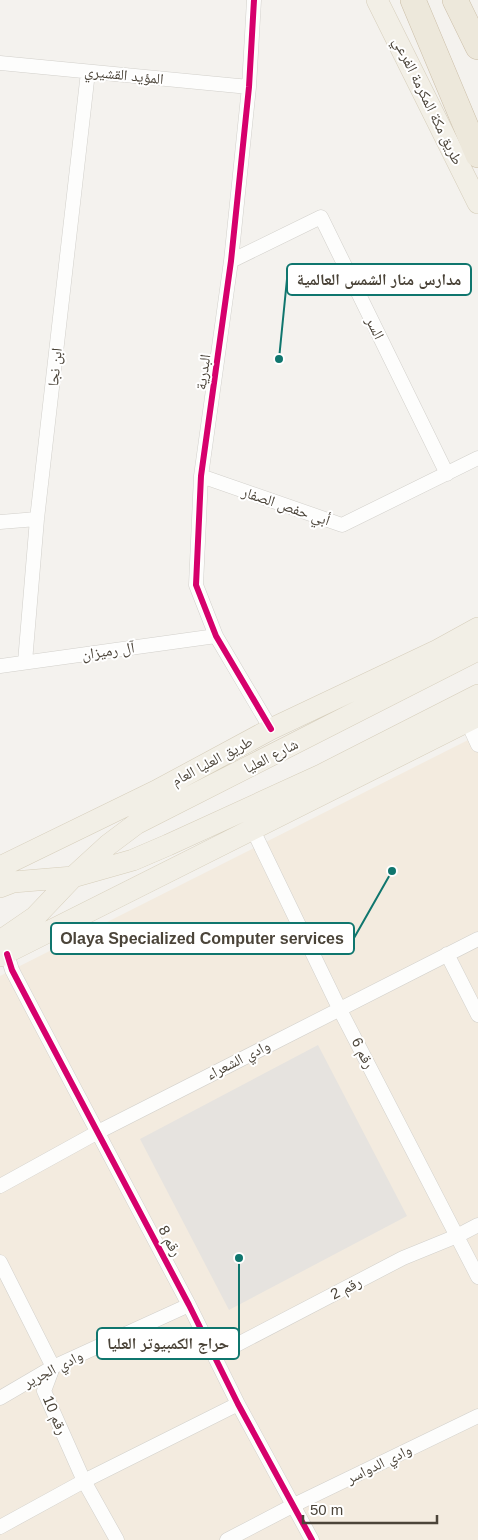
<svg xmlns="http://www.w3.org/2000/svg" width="478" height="1540" font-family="Helvetica,'Noto Naskh Arabic',sans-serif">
<rect width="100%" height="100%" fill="#f4f2ee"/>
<path fill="#f3ebdf" d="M478,735V1540H0V976Z"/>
<path fill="#e6e3df" d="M318,1045L407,1216L229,1310L140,1139Z"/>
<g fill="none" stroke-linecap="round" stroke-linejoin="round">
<defs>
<path id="minor" d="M254,0L249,87L231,261L201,476L196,585L216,636L271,729
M0,63L249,87
M231,261L321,217L447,474
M201,476L342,525L478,458
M0,522L37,519
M25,662L37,519L88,72
M0,666L216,636
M467,721L478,745
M252,828L339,1008L478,1277
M7,954L12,970L34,1012L189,1305L238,1404L312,1540
M447,954L478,1015
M0,1186L98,1132L478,939
M0,1262L53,1367L44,1391L84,1481L117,1540
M215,1356L403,1258L457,1236L478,1225
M0,1398L53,1367L189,1305
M0,1527L84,1481L238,1404
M227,1540L294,1505L478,1416"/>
<path id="primary" d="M377,0L478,203
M0,867L156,791L271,729L438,650L478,628
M0,887L13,882L73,877L133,860L168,845L321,775L478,695
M0,941L35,917L73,877L108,845L136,824L478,650
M0,956L478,716"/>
<path id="motorway" d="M413,0L478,155
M455,0L478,47"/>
</defs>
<use href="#minor" stroke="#d2d0cb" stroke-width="15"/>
<use href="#primary" stroke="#d6cebb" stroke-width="22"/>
<use href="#motorway" stroke="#ccbfa9" stroke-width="26"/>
<use href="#minor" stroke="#fdfdfc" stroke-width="14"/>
<use href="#primary" stroke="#f2efe6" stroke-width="21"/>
<use href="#motorway" stroke="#ede8db" stroke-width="25"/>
<defs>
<path id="cycleway" d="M254,0L249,87L231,261L201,476L196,585L216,636L271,729
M7,954L12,970L34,1012L189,1305L238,1404L312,1540"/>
</defs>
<use href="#cycleway" stroke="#fff" stroke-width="9"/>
<use href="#cycleway" stroke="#d6006c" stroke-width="6"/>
</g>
<g text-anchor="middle" stroke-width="4" stroke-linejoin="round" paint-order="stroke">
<g font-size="15" fill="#4b4439" stroke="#fff">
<text transform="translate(124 75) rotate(6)" y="5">المؤيد القشيري</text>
<text transform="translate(428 101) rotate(64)" y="5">طريق مكة المكرمة الفرعي</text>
<text transform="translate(375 328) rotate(64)" y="5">السر</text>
<text transform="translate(55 367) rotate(-84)" y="5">ابن نجا</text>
<text transform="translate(203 372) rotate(-82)" y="5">البدرية</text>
<text transform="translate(286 506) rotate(19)" y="5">أبي حفص الصفار</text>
<text transform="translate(108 651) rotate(-8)" y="5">آل رميزان</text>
<text transform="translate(271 756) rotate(-27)" y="5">شارع العليا</text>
<text transform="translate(212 761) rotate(-28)" y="5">طريق العليا العام</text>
<text transform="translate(363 1053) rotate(63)" y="5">رقم 6</text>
<text transform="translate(238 1060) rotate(-27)" y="5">وادي الشعراء</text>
<text transform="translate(170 1241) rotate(62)" y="5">رقم 8</text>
<text transform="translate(346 1288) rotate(-27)" y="5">رقم 2</text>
<text transform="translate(53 1369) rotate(-27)" y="5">وادي الجرير</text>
<text transform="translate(55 1415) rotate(67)" y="5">رقم 10</text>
<text transform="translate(379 1464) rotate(-26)" y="5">وادي الدواسر</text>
</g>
</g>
<path fill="none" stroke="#0f766e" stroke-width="2" d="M279 359L287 279M392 871L354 938M239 1258L239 1344"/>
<g fill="#0f766e" stroke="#fff" stroke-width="2">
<circle cx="279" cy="359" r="5"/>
<circle cx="392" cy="871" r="5"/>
<circle cx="239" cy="1258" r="5"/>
</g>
<g fill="#fff" stroke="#0f766e" stroke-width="2">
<rect x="287" y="264" width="184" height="31" rx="5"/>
<rect x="51" y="923" width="303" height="31" rx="5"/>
<rect x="97" y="1328" width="142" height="31" rx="5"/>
</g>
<g font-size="16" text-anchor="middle" font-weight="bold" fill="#4b4439">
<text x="379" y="285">مدارس منار الشمس العالمية</text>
<text x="202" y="944">Olaya Specialized Computer services</text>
<text x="168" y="1349">حراج الكمبيوتر العليا</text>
</g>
<path d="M303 1515v8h134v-8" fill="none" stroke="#4b4439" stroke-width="2.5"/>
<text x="310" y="1515" font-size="15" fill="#4b4439" stroke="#ffffff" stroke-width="4" paint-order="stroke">50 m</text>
</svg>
